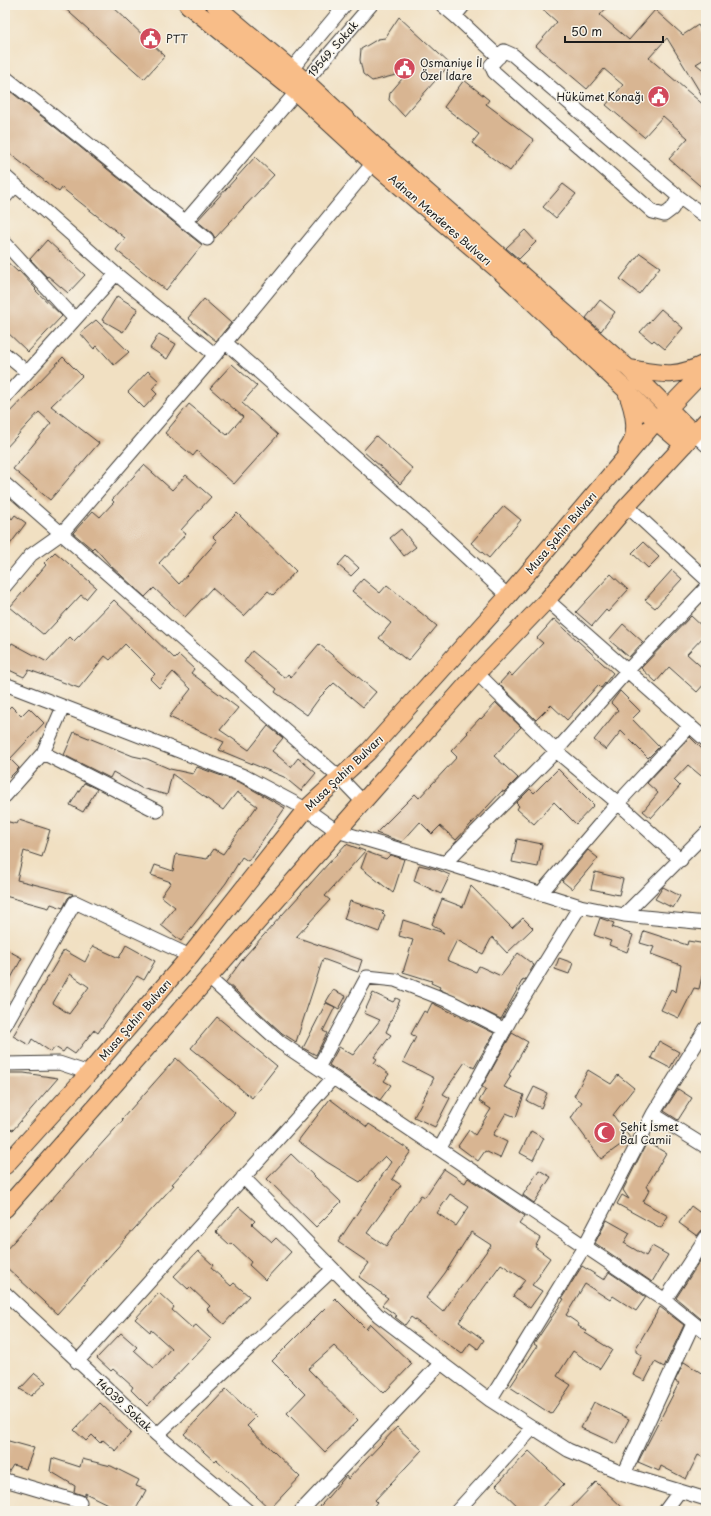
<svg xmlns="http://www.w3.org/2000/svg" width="711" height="1516" font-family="'Playpen Sans',sans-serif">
<rect width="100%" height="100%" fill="#f7f3e8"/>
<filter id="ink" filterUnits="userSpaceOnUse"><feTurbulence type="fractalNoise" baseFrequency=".025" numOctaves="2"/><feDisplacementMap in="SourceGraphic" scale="8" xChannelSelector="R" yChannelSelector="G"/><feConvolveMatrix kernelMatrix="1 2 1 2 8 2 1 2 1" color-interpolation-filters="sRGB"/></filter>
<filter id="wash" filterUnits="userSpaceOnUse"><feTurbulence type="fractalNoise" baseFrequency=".012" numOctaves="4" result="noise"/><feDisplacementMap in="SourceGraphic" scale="16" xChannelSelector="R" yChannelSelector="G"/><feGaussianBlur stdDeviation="0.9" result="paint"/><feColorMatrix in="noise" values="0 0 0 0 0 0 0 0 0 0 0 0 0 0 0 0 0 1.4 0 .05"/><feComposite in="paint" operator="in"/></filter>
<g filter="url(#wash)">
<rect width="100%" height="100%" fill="#f1e0c2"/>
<g id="blocks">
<path fill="#d8b592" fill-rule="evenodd" d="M61,5H111L165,56L144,79Z
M538,5H609L600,15L629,40L655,10L683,35L698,25L706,38V58L696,64L706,72V102L667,38L649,58L706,107V191L669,159L688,138L663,116L644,137L606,105L623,85L604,69L587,89L536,46L557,22Z
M399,17L450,64L404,116L389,100L390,93L408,72L372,81L363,74L360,60L361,49L378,39L385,38Z
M464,80L489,100L486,104L534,140L510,171L472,143L479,134L444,107Z
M5,87L202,245L166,290L116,250L125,238L62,188L59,192L5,150Z
M255,157L274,175L215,238L212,233L197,221Z
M563,184L576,194L556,218L543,207Z
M525,230L536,242L519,259L506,248Z
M47,240L85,275L68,293L48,276L47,277L30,259Z
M640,253L660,267L639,294L620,279Z
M5,260L18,272L19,271L36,289L35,290L62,316L28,352L5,330Z
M117,296L138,309L123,332L102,320Z
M204,299L231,323L216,341L188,318Z
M600,300L615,312L601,331L586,318Z
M661,309L683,328L665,349L654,340L652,342L640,332Z
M96,320L129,352L114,365L97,346L94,349L80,333Z
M159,334L176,344L167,359L150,348Z
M63,357L82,376L51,406L99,443L50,500L13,469L51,423L39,412L5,449V417Z
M232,364L257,386L242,403L278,435L234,484L197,451L193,456L165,433L189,404L227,435L243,417L210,388Z
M148,371L159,381L152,389L157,394L144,408L128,392Z
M376,436L413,469L400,484L363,451Z
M144,465L172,490L186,475L211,497L181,530L186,534L159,563L179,584L217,541L213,537L237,513L296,571L273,595L268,591L244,616L212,588L185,617L154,588L145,597L111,566L94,547L92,549L73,533L93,511L100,517L114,502L112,500Z
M504,506L521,520L489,558L471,543Z
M5,511L12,519L15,515L26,523L5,551Z
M401,529L416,547L404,556L390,538Z
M643,542L659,557L648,568L632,553Z
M55,552L96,587L86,599L81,595L44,635L10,607L46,565L44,563Z
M346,556L359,568L351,576L338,565Z
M672,570L682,579L655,608L645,600Z
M611,574L628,590L608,612L606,610L592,626L576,612Z
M363,579L380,593L387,585L437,626L408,661L379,638L391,623L352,591Z
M114,600L175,659L179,655L194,669L191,673L238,708L220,730L249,750L268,726L283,738L272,751L291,767L298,758L316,773L301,791L284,777L219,750L224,742L169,717L191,689L173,672L159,688L150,679L155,674L125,644L110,660L105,656L79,688L29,670L24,677L5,668V654L12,643L47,662L70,637L74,641Z
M691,616L706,630V634L687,654L706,671V682L697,692L669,667L656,682L641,668Z
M554,619L613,673L601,688L598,685L567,720L551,705L536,720L499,684L509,673L512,676L543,643L537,638Z
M623,624L643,642L629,657L609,640Z
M319,644L376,692L363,707L334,683L320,697L307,715L275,692L277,689L244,662L252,651L285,678L288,674L291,677Z
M620,691L640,711L632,719L659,747L648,758L621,731L606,750L594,740L618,710L611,703Z
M496,703L521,727L494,756L518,778L504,792L502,791L456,840L440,826L432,834L420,822L402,842L376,833L415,794L419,798L457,757L451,751L468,733L467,732L480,718L481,719Z
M11,706L21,716L29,708L44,723L10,759L19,768L5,782V712Z
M74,732L133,756L147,759L170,769L193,774L197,767L241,783L285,808L248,861L242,857L226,883L181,941L161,925L175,907L161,896L171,882L151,875L155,865L173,871L176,854L207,859L214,849L223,854L257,806L237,792L223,810L172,774L167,795L141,788L113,772L110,778L64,755Z
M690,737L706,753V780L688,765L674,780L680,786L651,818L643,811L658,793L647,783Z
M558,769L594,805L576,824L554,802L534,824L517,809L519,806L516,803L530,789L534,793Z
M84,783L97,789L83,812L70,805Z
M19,820L50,830L42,857L24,851L17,880L73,894L68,898L63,908L51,904L49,908L5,896V821L17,824Z
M517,839L542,844L538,867L512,862Z
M346,844L365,851L325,896L330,900L296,937L362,960L358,972L323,959L296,1042L282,1033L226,982L245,956Z
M588,850L598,858L572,889L562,881Z
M367,852L386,859L390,855L404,859L393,893L361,868Z
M419,865L436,869L450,875L441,894L414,881Z
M595,872L623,879L619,895L591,889Z
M471,886L512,928L523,918L533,928L507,953L492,937L483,954L457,940L447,960L476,972L479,966L501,976L518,953L534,965L525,980L523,979L501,1019L439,989L440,987L431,983L432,981L403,972L413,940L399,936L403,920L444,933L432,924L442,899L463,907Z
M663,887L680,896L673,908L655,899Z
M350,901L384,912L382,914L385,915L379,932L344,919Z
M600,918L614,923L612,927L633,935L627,952L609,945L611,941L594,935Z
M644,931L687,945L688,941L706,944V960L699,989L694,988L679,1018L661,1010L671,989L676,992L681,965L651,954L654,947L640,943Z
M126,945L155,961L144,980L137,976L98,1033L94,1030L75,1054L66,1048L63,1052L55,1047L51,1052L32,1039L29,1045L13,1036L64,950L85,962L93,946L119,958ZM70,974L89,987L69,1014L53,1003Z
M5,949L22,958L5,989Z
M559,958L573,963L569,974L555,969Z
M333,990L346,996L339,1009L326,1002Z
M373,993L393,1002L396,998L400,1000L386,1032L391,1035L374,1057L377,1059L374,1063L389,1074L384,1081L391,1085L380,1100L329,1065L339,1047L353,1055L380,1020L364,1013Z
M326,1003L335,1007L323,1031L327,1033L316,1055L303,1048Z
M432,1003L494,1033L474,1068L465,1062L443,1094L450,1098L435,1127L414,1117L434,1078L403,1062L416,1037L411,1034L424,1011L427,1013Z
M217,1017L277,1066L252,1098L191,1048Z
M512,1033L528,1042L509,1075L511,1076L504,1087L524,1095L516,1117L506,1113L493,1135L507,1142L500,1158L485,1151L478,1161L458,1146L469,1130L475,1135L491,1109L479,1101L486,1089L482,1087Z
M659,1041L679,1052L670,1068L651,1058Z
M176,1058L235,1113L203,1148L204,1149L172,1184L174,1185L57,1314L5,1266V1251L123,1120L122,1119Z
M588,1070L611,1084L618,1075L634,1088L613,1115L630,1138L601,1159L571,1118L582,1102L574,1096Z
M5,1073H24L58,1078L13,1130L5,1127Z
M534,1087L547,1093L541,1108L527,1101Z
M678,1089L692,1098L678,1120L664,1111Z
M330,1099L367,1127L369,1124L411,1151L392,1179L401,1185L367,1233L386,1246L421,1195L425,1197L444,1169L465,1183L468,1178L525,1216L519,1224L540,1238L535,1247L550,1258L539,1274L540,1275L532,1285L542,1291L530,1308L513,1296L525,1280L501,1264L459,1322L484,1340L478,1349L470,1343L462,1354L411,1317L405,1325L395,1317L397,1316L382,1305L388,1298L359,1277L369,1263L338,1242L391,1162L385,1156L360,1182L327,1162L298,1141ZM450,1194L469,1207L456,1226L437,1213ZM471,1232L491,1245L443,1312L426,1298L445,1273Z
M531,1131L544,1138L533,1160L520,1153Z
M647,1142L666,1153L646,1187L650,1189L643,1202L668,1216L661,1228L617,1204L622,1195L629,1199L623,1190Z
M291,1154L341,1202L316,1227L267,1179Z
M539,1170L551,1177L534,1203L523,1195Z
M691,1206L706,1217V1229L702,1230L697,1236L679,1223Z
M239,1207L255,1221L252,1224L272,1242L276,1238L291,1252L265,1280L249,1265L251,1262L231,1243L230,1245L216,1232Z
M607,1220L630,1233L624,1243L646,1256L652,1246L668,1255L652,1282L595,1243Z
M198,1251L213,1265L211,1268L231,1286L234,1283L249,1296L224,1324L207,1309L210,1306L190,1287L188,1289L174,1276Z
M706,1252V1323L676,1298Z
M582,1266L604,1280L609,1272L646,1297L636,1311L613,1296L610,1300L585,1284L566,1315L579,1324L578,1326L587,1331L585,1333L612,1350L600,1369L573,1351L557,1376L571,1385L551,1414L510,1387L537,1346L534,1344L564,1299L562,1298Z
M159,1293L174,1307L172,1310L192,1328L196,1325L211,1339L147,1406L131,1390L133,1387L113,1369L111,1371L97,1358L121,1333L137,1347L134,1350L154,1368L171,1348L151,1330L150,1332L135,1319Z
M335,1298L366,1329L370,1324L412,1364L384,1393L334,1346L308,1369L358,1420L325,1452L287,1413L305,1394L272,1361Z
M660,1307L684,1325L664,1367L655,1362L645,1381L633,1375L642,1355L636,1352V1348Z
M684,1362L706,1376V1459L698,1455L686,1479L661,1466L659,1471L638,1462L679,1383L675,1381Z
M35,1373L46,1382L31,1396L20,1389Z
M226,1389L256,1417L247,1426L300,1477L270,1509L216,1459L214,1461L184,1434Z
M594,1402L629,1419L616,1444L581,1428Z
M100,1403L131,1433L116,1451L103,1440L100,1443L92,1435L86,1441L74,1430Z
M397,1427L422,1450L375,1500L377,1502L370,1511H316L346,1476L348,1479Z
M5,1440L34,1448L26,1469L13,1465L8,1473L5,1472Z
M529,1451L564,1484L538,1511H523L496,1485Z
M52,1458L80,1467L82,1459L111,1466L139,1480L136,1486L146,1490L135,1511H122L85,1493V1496L74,1492L75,1486L50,1471Z
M596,1482L626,1511H568Z"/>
</g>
</g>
<g filter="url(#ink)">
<use href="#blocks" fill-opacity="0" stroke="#3c3935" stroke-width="1"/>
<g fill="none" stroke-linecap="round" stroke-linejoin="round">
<defs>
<path id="minor" d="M442,5L455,16L464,5
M455,16L499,57
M286,76L345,5
M5,77L207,239
M5,176L116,274L215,355
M5,197L16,185
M679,197L672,209L664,215L653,212L494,72L491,65L504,51L513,55L679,197L706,217
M185,222L371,5
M5,243L75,319
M225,342L436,529L508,596
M5,354L27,372
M5,397L116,274
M694,434L706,445
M5,484L341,779L363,802
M627,506L706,579
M5,586L31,555L62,533L215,355L373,163
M547,600L706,740
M477,673L556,751L618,803L681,860
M5,684L244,776L306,809L337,831L445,863L580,906L624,915L706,923
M43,753L157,811
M5,796L43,753L63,707
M445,863L556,751L628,670L706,588
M540,894L618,803L690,725
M624,915L706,833
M209,978L281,1043L665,1300L706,1333
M5,1025L75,902L190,956
M5,1064L59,1063L89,1073
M318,1068L367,977L395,980L451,1002L505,1030
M653,1114L706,1147
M440,1148L514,1013L580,906
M243,1177L378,1315L490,1400L568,1450L624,1474L706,1499
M5,1293L157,1435L248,1511
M665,1300L706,1237
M77,1362L333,1078
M490,1400L584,1247L653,1114L706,1028
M157,1435L333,1269
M624,1474L693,1324
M5,1480L80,1502
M301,1511L440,1364
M457,1511L533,1428
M665,1511L679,1492"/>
<path id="major" d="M188,5L296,92L373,163L503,274L627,391L656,421L684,445
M215,5L305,81L387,157L628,368L694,434
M628,368C661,374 674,379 706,363
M627,450C640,435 634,410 627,393
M5,1166L89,1073L190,956L306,809L368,752L508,596L656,421L706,369
M5,1209L363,802L477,673L547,600L627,506L706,421"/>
</defs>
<use href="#minor" stroke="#3c3935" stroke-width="15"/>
<use href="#major" stroke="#3c3935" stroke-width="19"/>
<use href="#minor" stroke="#fff" stroke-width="13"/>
<use href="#major" stroke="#f8bd88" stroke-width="17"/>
</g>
</g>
<defs>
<symbol id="civic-disc" viewBox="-11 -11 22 22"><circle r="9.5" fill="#d1495b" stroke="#f7f3e8"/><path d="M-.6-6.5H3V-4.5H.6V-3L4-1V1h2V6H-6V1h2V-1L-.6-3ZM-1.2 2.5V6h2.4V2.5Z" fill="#fff"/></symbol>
<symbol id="mosque-disc" viewBox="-11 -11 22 22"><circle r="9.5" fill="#d1495b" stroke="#f7f3e8"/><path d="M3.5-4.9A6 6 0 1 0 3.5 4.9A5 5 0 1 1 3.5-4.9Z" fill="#fff"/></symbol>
</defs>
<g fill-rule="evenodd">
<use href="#civic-disc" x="138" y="26" width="25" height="25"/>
<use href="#civic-disc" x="392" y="56" width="25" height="25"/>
<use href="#civic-disc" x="646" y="84" width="25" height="25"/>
<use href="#mosque-disc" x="592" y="1120" width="25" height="25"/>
</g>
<g text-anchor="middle" stroke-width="3" stroke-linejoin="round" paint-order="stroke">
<g font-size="11" fill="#1c1c1c" stroke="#f7f3e8" text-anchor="start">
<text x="166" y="43">PTT</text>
<text x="420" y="67">Osmaniye İl<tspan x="420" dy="13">Özel İdare</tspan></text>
<text x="644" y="101" text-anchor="end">Hükümet Konağı</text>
<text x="620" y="1131">Şehit İsmet<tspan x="620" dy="13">Bal Camii</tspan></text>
</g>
<g font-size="11" fill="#1c1c1c" stroke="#f7f3e8">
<text transform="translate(333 49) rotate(-49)" y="4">19549. Sokak</text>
<text transform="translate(440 220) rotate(41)" y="4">Adnan Menderes Bulvarı</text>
<text transform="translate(561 533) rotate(-50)" y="4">Musa Şahin Bulvarı</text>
<text transform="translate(344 773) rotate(-44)" y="4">Musa Şahin Bulvarı</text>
<text transform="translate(135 1020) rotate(-49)" y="4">Musa Şahin Bulvarı</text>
<text transform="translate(124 1405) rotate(43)" y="4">14039. Sokak</text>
</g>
</g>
<rect width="711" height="1516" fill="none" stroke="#f7f3e8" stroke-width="20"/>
<path d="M565 36v6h98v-6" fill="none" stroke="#1c1c1c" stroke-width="2"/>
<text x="571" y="36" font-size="12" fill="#1c1c1c" stroke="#f7f3e8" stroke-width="3" paint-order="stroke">50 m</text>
</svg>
